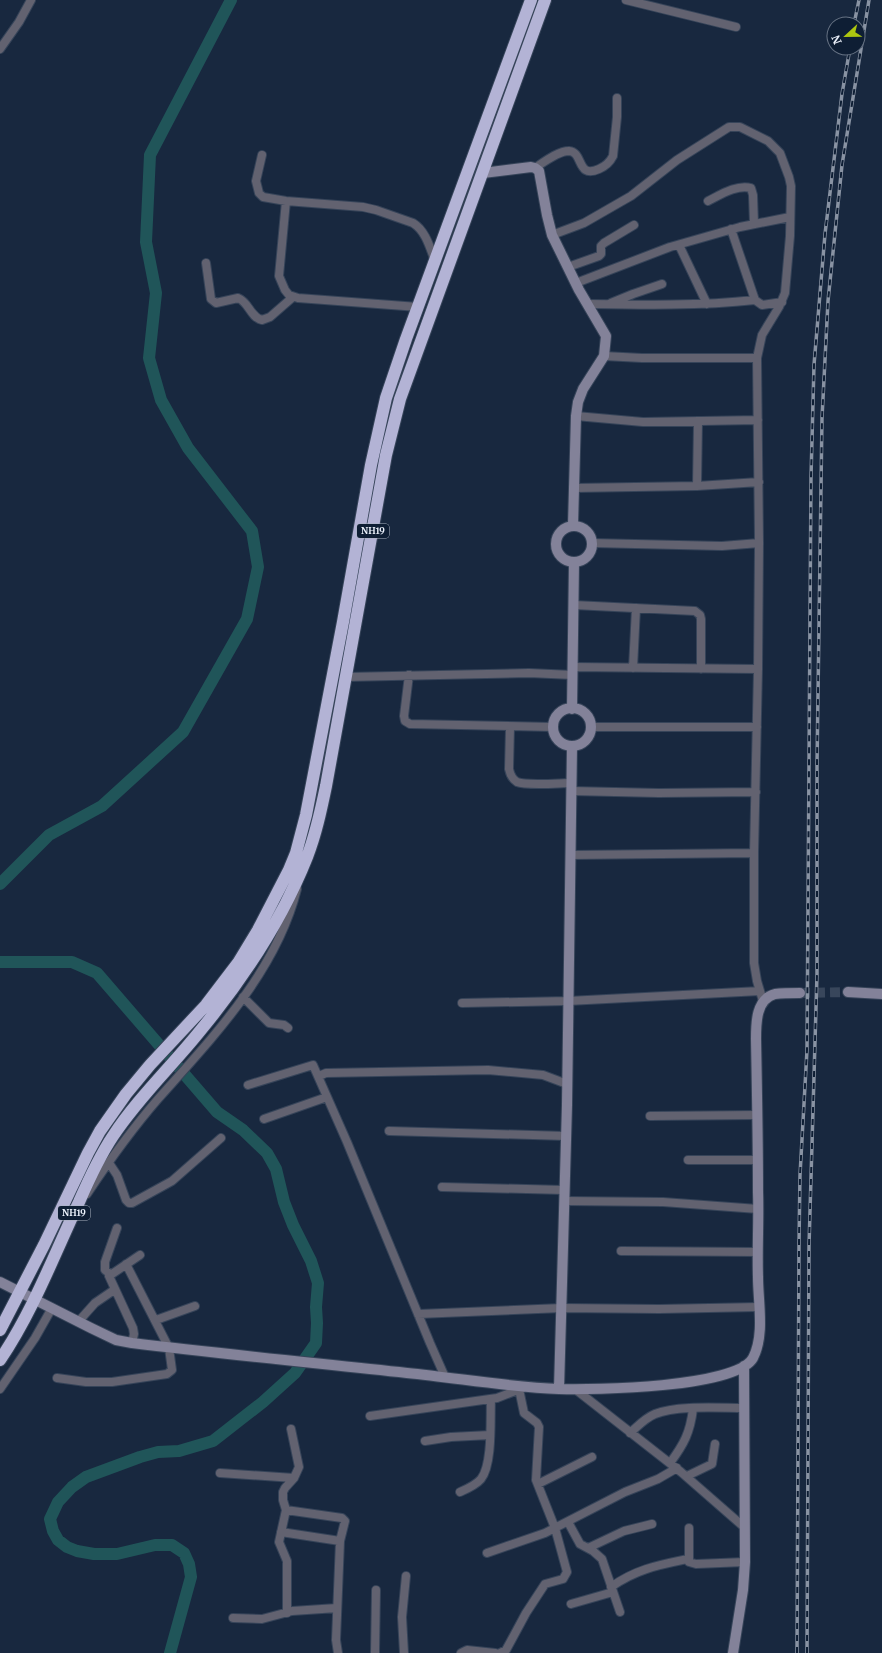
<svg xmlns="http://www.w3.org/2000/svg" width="882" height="1653" font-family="Merriweather,serif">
<rect width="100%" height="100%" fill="#18283f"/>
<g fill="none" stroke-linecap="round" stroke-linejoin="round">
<path stroke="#205559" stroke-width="12" d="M0,884L49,835L102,806L183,732L247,619L258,567L252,531L188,448L161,400L149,358L156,293L146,242L150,155L231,0
M0,962H72L97,973L217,1112L243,1130L267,1153L276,1169L284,1202L293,1225L311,1261L318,1283L316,1307L317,1323L316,1343L295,1373L263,1402L213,1441L179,1451L158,1452L140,1457L86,1477L72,1487L58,1502L50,1519L53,1531L58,1540L67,1547L77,1551L94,1554H117L155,1545H172L184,1553L189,1564L191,1577L170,1653"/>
<path stroke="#38465b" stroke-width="10" stroke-dasharray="10 5" stroke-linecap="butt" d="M800,993L848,992"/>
<defs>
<path id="street" d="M626,0L736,27
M0,49L19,22L31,0
M262,155L256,181L259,193L263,197L286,201L363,207L376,210L413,223C426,231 430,248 435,261
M535,168C544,162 558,151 569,151C584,152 576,179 599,169C606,166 610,162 613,156L617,117V98
M286,201L279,276L285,290L289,295L298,298L418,307
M708,201C720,195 737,184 751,188L753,195L754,224
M731,229L755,300L762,305L782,302
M552,235L584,223L631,196L677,160L729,127H740L768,141L780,153L789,177L791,186L790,236L785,293L779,307L762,335L757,358L759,543L758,669L754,853V963L757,981L763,1001
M679,245L707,304
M206,263L211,299L216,303L238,298C249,302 250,317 262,320L270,317L293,297
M568,267L599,256L601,254V246L604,243L634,225
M576,283L670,247L740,227L790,217
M611,303L633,294L662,284
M588,304C644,305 699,306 755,300
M604,356L642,358H757
M576,416L643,422L758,420
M697,486L698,421
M573,488L697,486L759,482
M592,543L722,546L759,543
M574,605L695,611L700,615L701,619V669
M573,667L758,669
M633,668L636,608
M409,675L404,716L405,721L410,724L553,727
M346,677L529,673L573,675
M510,727L509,769C510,774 512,779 517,782C527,786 560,783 571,783
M591,727H757
M571,791L659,793L756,792
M570,855L754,853
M243,997L269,1023L284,1025L288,1028
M462,1003L568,1001L760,991
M319,1076L326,1073L488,1070L543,1075L567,1084
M248,1085L313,1065L347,1142L430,1343L445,1377
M650,1116L757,1115
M264,1119L327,1097
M389,1131L566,1136
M688,1160H758
M109,1163L117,1175L126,1200L129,1203H132L172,1181L221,1138
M442,1187L564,1190
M87,1194C109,1161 132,1129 158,1099C213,1037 276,972 297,889
M564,1201L663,1202L758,1209
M621,1251L758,1252
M110,1274L105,1270V1262L117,1228
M418,1314L562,1308L659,1309L759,1307
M156,1320L195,1306
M78,1322L95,1303L114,1290
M132,1343L134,1334L133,1328L109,1276L140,1255
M57,1378L86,1382H112L167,1374L172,1370L169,1348L126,1264
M0,1389L35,1338L52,1308
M575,1389L681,1472L744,1527
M370,1416L497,1398L523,1388
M630,1433C638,1426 645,1418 655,1414C677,1405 719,1408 744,1408
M425,1441L451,1437L490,1435
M670,1463C684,1444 690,1433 693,1409
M220,1473L294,1478
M687,1476L712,1464L715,1444
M538,1484L592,1457
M460,1492C467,1489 476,1485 481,1479C493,1464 490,1418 491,1399
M286,1510L342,1518L345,1521L340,1541L336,1640L338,1653
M568,1522L580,1544L593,1551L602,1559L620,1612
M689,1528V1562L696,1564L745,1562
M281,1532L340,1541
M588,1548L624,1531L652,1524
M487,1553L545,1533L625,1492L658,1479L677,1468
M611,1587C636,1569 659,1565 688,1559
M571,1604L613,1592
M287,1613V1561L279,1542L286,1510L283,1500V1492L285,1488L294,1478L299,1467L291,1429
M233,1618L262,1619L292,1611L337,1608
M375,1653L376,1590
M404,1653L402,1617L406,1576
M461,1653L467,1650L495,1653
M500,1653L506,1650L526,1613L545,1584L563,1579L567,1572L555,1528L536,1480L539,1427L537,1423L524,1413L519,1389"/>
<path id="secondary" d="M483,173L531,167L535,168L539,171L547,215L552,235L579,290L606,336L604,356L583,389L578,402L576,416L573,525
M556 544a18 18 0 1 1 36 0a18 18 0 1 1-36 0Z
M553 727a19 19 0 1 1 38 0a19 19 0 1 1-38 0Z
M572,709L574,562
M848,992L882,994
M0,1282L91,1328L116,1340L132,1343C223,1354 315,1363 407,1373C458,1378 508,1387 559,1389C593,1390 736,1388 753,1358C765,1335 758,1302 758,1277C757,1249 759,1220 758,1192C758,1141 757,1090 756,1039C756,1023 756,999 775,994C783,993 792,993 800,993
M559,1389L567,1105L572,746
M733,1653L743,1590L745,1562L744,1366"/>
<path id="highway" d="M0,1330L44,1245L88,1153L100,1131L126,1094L150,1065L206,1005L238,963L258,930L289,870L296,853L306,815L343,622L371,465L386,398L406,339L531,0
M0,1360C33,1311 54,1255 79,1202C89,1179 99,1157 113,1136C138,1098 172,1066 200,1031C243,979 282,920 307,857C316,834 321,810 326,786L386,455L400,399L545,0"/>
</defs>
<use href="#street" stroke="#364459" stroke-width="10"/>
<use href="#secondary" stroke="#364459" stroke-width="12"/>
<use href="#highway" stroke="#364459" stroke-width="14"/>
<use href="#street" stroke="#626270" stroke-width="8"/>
<use href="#secondary" stroke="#838299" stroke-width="10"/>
<use href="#highway" stroke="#b3b3d5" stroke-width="12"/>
<defs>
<path id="rail" d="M854,24L859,0
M797,1653L799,1243L800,1175L807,1050L811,477L814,365L825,234L842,94L850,48
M807,1653L809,1246L817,974V764L822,418L828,301L842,165L869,0"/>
</defs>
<use href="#rail" stroke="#8993a3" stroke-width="3.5"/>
<use href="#rail" stroke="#0e1e34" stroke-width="2" stroke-dasharray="6" stroke-linecap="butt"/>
</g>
<g text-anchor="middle" stroke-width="3.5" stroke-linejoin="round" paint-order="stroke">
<g fill="#0e1e34" stroke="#a9b2c0" stroke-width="1">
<rect x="357" y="524" width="32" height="14" rx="3"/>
<rect x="58" y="1206" width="32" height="14" rx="3"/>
</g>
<g font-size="9" font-weight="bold" fill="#ecf2fc">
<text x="373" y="534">NH19</text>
<text x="74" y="1216">NH19</text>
</g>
</g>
<g transform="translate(846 36) rotate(248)"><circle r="19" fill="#0e1e34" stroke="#677384"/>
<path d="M0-3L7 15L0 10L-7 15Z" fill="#adc610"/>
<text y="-6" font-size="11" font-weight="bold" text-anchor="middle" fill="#ecf2fc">N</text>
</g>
</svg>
